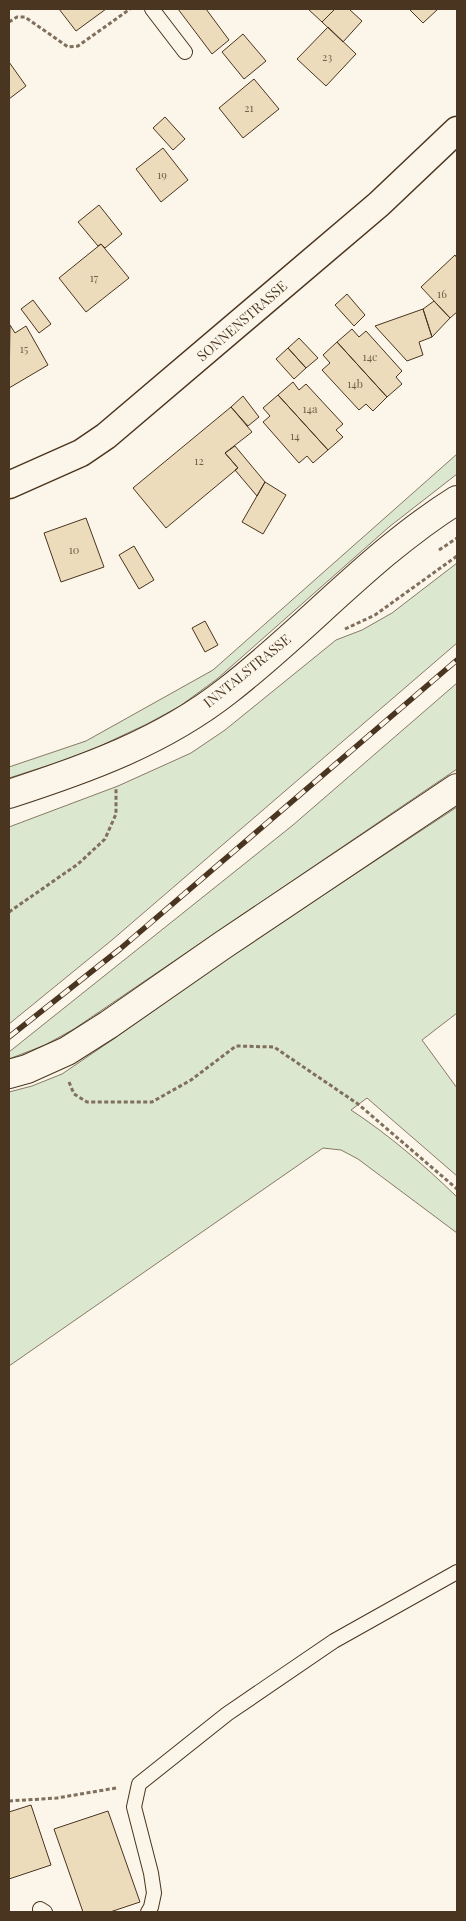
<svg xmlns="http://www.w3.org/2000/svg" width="466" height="1921" font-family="'Playfair Display',serif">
<rect width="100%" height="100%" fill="#fbf6e9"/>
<path fill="#dce7d0" stroke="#887966" d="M457,454V474L389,527L217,679L180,706L147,724L98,747L65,760L9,778V767L86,741L213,670Z
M457,563V643L112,940L9,1024V827L118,786L191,753L225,730L336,640L362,630L392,613Z
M457,683V769L74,1029L45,1045L9,1059V1052L293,825Z
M457,807V1013L422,1040L457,1088V1176L367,1098L351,1110C389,1135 424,1165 457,1197V1233L358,1159L341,1150L323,1148L9,1366V1092L32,1086L62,1074L115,1038L232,955Z"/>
<path fill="#ecdcbc" stroke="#4a3520" d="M59,9H106L76,31Z
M178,9H206L229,40L212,54Z
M308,9H335L322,22Z
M335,9H349L362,21L343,42L322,22Z
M409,9H438L423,23Z
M328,27L356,54L326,86L297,59Z
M243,34L266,61L244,79L222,52Z
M9,62L26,86L9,99Z
M254,79L279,109L243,138L219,108Z
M165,117L185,139L173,150L153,128Z
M163,148L188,180L161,202L136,169Z
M99,205L122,234L105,248L101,244L98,246L78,222Z
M101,244L129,278L86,312L59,278Z
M455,255L457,258V312L450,318L421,287Z
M347,294L365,315L354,326L335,305Z
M33,300L51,324L39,333L21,309Z
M434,301L450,318L432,337L423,309Z
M423,309L432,337L419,342L423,355L407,361L375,326Z
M10,325L15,333L26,326L48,365L9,388Z
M352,329L359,337L366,331L402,371L396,377L402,384L387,397L337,342Z
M299,338L318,358L306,368L288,348Z
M337,342L387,397L373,411L366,404L359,410L322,370L330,363L323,355Z
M288,348L306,368L294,379L276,359Z
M293,382L299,390L306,384L343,424L336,430L343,437L328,450L278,395Z
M278,395L328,450L313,463L307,456L299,463L263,422L270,416L263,408Z
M243,396L259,417L248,426L231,407Z
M231,407L252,432L225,453L238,468L166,528L133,488Z
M235,446L265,482L257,496L235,470L238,468L225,453Z
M265,482L286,495L263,534L242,522Z
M86,518L104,567L61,582L44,533Z
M134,546L154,580L139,589L119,555Z
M205,621L218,645L205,652L192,628Z
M31,1805L51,1865L9,1879V1812Z
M108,1811L140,1902L110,1912H83L54,1829Z"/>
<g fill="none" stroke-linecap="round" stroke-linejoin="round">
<defs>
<path id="service" d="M152,9L185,52
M40,1909L45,1912
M148,1912L151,1907L154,1893L151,1873L134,1807L139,1784L227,1714L334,1641L457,1572"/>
<path id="minor" d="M9,485L81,453L106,436L379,204L457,130"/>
<path id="tertiary" d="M9,1074L27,1069L67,1051L108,1025L223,945L457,788"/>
<path id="secondary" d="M9,794C86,769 162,742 227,691C306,630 372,553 457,500"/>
</defs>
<use href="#service" stroke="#4a3520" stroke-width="16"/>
<use href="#minor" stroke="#4a3520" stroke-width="29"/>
<use href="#tertiary" stroke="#4a3520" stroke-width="30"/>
<use href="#secondary" stroke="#4a3520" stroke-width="30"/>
<path stroke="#7f6f5c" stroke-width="3" stroke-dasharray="4 2.5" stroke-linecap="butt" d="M9,22L17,17H25L68,47L78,46L130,9
M439,550L457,538
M345,629L375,615L457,556
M9,912L78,864L105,839L116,814V787
M69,1082L74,1094L87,1102H152L191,1080L236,1046L274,1047L358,1104L457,1189
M9,1801L57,1798L116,1788"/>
<use href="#service" stroke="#fbf6e9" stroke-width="14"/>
<use href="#minor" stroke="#fbf6e9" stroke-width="26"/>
<use href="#tertiary" stroke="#fbf6e9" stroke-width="28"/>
<use href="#secondary" stroke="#fbf6e9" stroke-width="28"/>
<defs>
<path id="rail" d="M9,1037L120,949L457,660"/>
</defs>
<use href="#rail" stroke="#4a3520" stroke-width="5.5"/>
<use href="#rail" stroke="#fbf6e9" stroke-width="4" stroke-dasharray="11" stroke-linecap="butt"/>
</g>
<g text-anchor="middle" stroke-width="4" stroke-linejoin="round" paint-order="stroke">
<g font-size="11" fill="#725f47">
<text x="327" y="61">23</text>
<text x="249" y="112">21</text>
<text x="162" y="179">19</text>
<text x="94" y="282">17</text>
<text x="442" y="298">16</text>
<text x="24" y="353">15</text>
<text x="370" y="361">14c</text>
<text x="355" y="388">14b</text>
<text x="310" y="413">14a</text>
<text x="295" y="440">14</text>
<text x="199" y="465">12</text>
<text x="74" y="554">10</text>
</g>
<g font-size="14" fill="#4a3520" stroke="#fbf6e9">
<text transform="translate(242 321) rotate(-41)" y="5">SONNENSTRASSE</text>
<text transform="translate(247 671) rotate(-39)" y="5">INNTALSTRASSE</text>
</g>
</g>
<rect width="466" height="1921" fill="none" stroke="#4a3520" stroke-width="20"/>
</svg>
